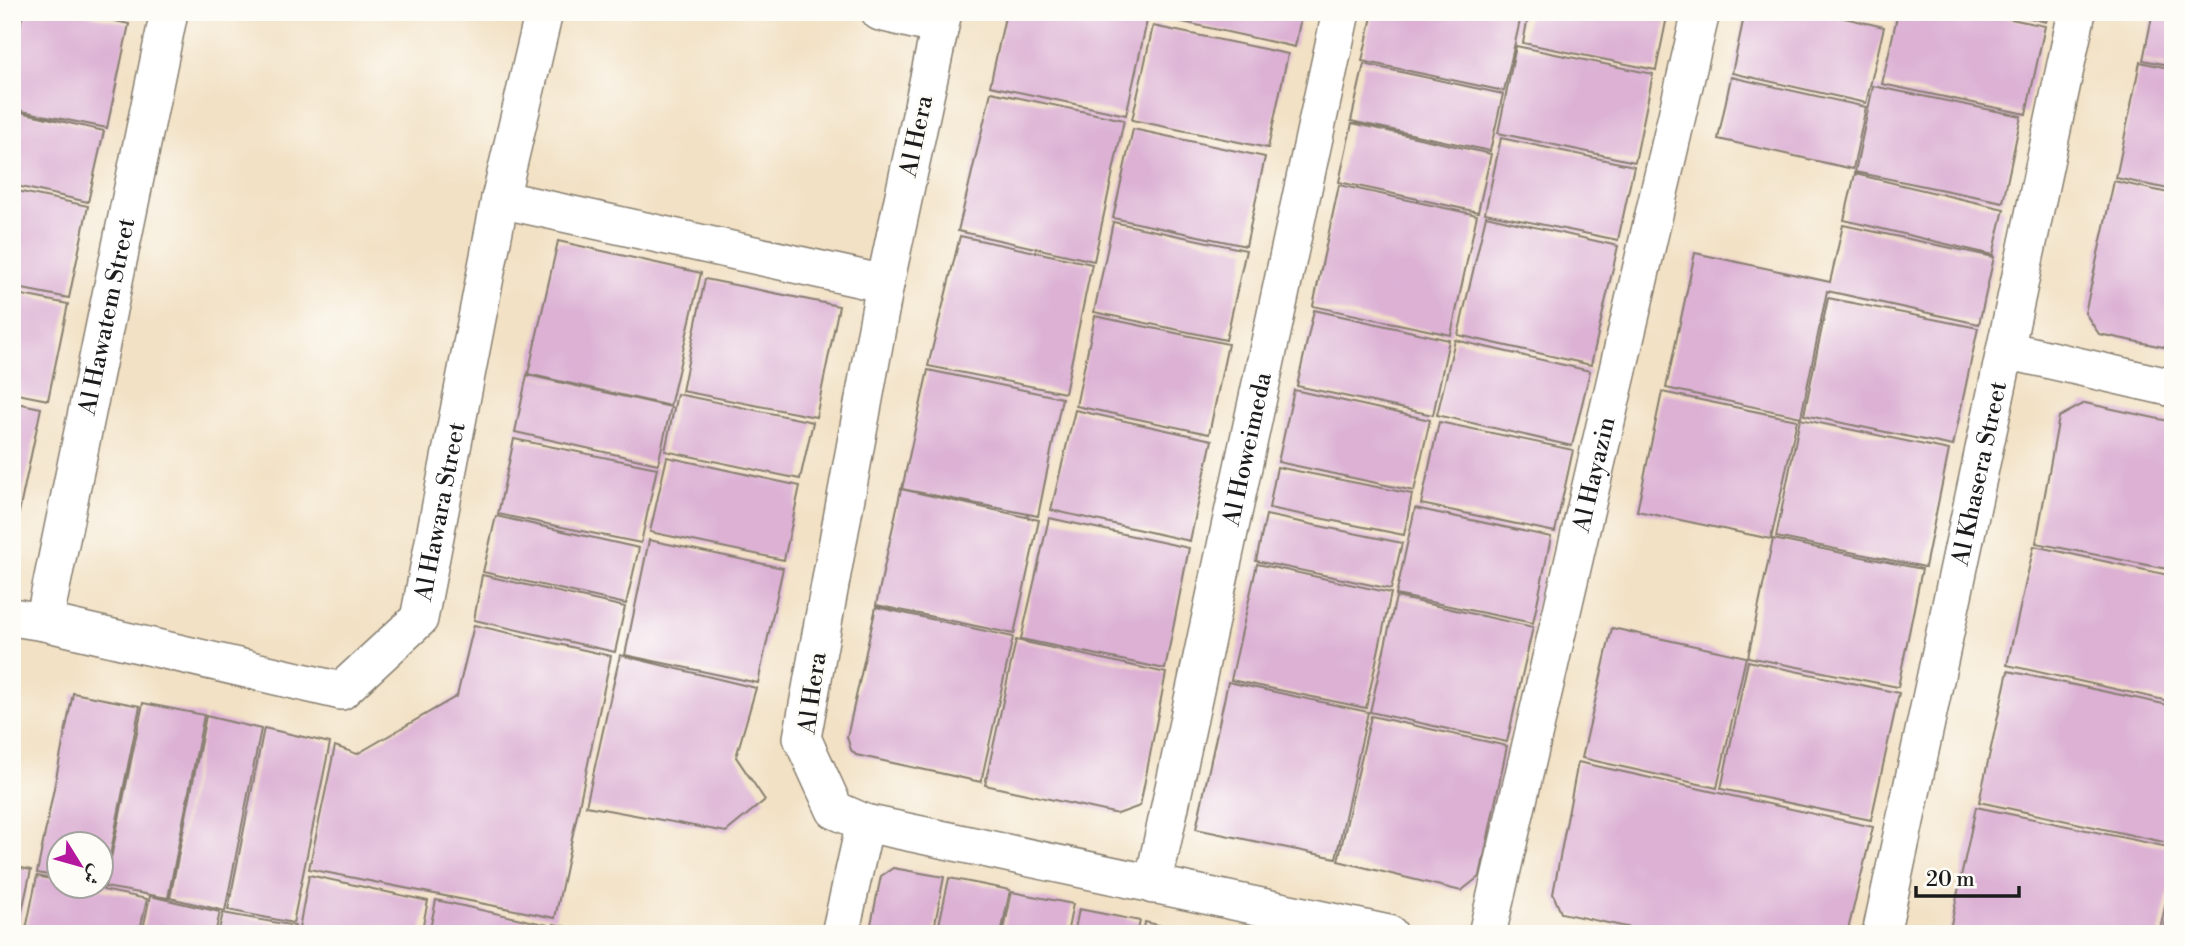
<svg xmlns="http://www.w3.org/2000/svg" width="2185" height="946" font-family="'Libre Bodoni',Amiri,serif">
<rect width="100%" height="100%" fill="#fdfcf7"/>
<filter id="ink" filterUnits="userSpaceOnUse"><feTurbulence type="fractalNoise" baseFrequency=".0143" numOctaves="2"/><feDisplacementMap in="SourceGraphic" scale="14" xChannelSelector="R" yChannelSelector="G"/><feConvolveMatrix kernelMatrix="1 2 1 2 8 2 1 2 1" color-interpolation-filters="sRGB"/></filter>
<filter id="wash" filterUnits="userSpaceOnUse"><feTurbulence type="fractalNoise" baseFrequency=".00686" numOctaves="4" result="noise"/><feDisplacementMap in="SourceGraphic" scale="28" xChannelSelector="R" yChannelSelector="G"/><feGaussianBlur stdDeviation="1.57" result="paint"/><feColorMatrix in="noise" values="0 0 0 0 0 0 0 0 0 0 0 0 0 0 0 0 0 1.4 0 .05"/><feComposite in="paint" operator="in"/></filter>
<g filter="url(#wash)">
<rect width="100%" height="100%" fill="#f2e1c4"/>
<g id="blocks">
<path fill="#dcb1d4" d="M12,12H21L13,45H12Z
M23,12H74L129,24L107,128L12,109V64Z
M101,12H128L127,19Z
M1006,12H1107L1147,21L1126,115L990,86Z
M1138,12H1302L1295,47Z
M1373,12H1522L1504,91L1362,61Z
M1529,12H1668L1656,70L1523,43Z
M1745,12H1818L1884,27L1866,103L1732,73Z
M1898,12H1977L2045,26L2026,114L1882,84Z
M2007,12H2049L2046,22Z
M2153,12H2173V66L2143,60Z
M1153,26L1288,54L1268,148L1132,120Z
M1516,46L1653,74L1635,162L1498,133Z
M2140,62L2173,69V190L2116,178Z
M1364,64L1503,94L1490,151L1351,121Z
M1731,77L1866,107L1853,169L1718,139Z
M1873,86L2021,116L2003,202L1855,172Z
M991,92L1124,120L1094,261L958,231Z
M12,110L104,131L88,202L12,185Z
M1352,123L1491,154L1478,212L1339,182Z
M1133,129L1265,157L1246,246L1113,218Z
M1501,138L1634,166L1618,240L1485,213Z
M1855,174L2004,209L1993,255L1844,220Z
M2114,181L2173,194V349L2099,334L2085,313Z
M1339,185L1477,215L1451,335L1313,306Z
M12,190L88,206L69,298L12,287Z
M1486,216L1618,246L1591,365L1458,335Z
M1113,222L1246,250L1226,340L1094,312Z
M1843,225L1994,257L1979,324L1827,291L1801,417L1666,388L1695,253L1830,282Z
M960,236L1092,264L1065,393L928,366Z
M558,241L701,273L670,406L528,374Z
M705,279L839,306L816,417L682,391Z
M12,293L68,304L48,400L12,393Z
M1828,298L1978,328L1953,446L1804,415Z
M1314,310L1449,340L1433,415L1297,386Z
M1095,316L1228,344L1209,434L1076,406Z
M1455,340L1590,371L1572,446L1437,415Z
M928,370L1062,398L1038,516L902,489Z
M527,375L671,407L658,464L515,432Z
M1294,390L1430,420L1414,491L1278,462Z
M1662,392L1797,420L1771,539L1637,511Z
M677,394L813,422L800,479L665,451Z
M12,402L41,408L13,541H12Z
M2085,403L2173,422V545L2168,569L2036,543L2059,417Z
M1075,410L1212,440L1190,541L1051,510Z
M1800,419L1949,450L1925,567L1776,537Z
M1439,422L1573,450L1555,532L1421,504Z
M514,439L657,468L641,543L498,514Z
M667,457L800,486L784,560L650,532Z
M1277,467L1412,494L1404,535L1269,508Z
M901,489L1039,520L1014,634L876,605Z
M1415,508L1551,537L1533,623L1396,595Z
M1266,515L1402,543L1391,589L1256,561Z
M496,516L639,548L626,604L483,572Z
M1049,518L1189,548L1165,669L1021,639Z
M1773,539L1922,569L1898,687L1748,657Z
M649,540L783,568L758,683L625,655Z
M2034,546L2173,576V702L2007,665Z
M1257,564L1391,593L1366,708L1231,680Z
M482,575L625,607L615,652L474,620Z
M1396,597L1533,627L1507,742L1370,712Z
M876,607L1013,637L981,782L856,755L851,750L847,737Z
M474,625L611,656L555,918L309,869L335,746L357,754L457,696Z
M1612,628L1746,657L1717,788L1582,758Z
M1016,640L1166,673L1140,806L1118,814L985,785Z
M620,655L756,688L736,757L765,800L726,832L586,806Z
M1748,661L1899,693L1871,820L1721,789Z
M2008,671L2173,706V844L1979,802Z
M1228,682L1368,712L1336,858L1196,829Z
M73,693L140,706L103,890L147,899L139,934H25L37,876L60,881V886H87L102,889V844H60V877L37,873Z
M143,703L204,715L168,898L105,887Z
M206,716L261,729L225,911L170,898Z
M1371,716L1507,746L1480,876L1461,891L1338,861Z
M264,728L330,743L293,923L228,910Z
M1578,762L1873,827L1847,934H1659L1561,913L1553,894Z
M1976,807L2173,848V871L2159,934H1973L1950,929Z
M12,866L31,870L17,934H12Z
M893,868L944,877L933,934H869L881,876Z
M309,875L428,901L421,934H298Z
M949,878L1010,890L1001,934H937Z
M1012,892L1073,904L1067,934H1003Z
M2172,894L2173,934H2163Z
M150,896L220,912L215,934H142Z
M436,900L548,925L546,934H429Z
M1079,909L1140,921L1137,934H1074Z
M223,913L295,926L293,934H218Z
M1145,922L1193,933V934H1143Z
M554,924L592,933V934H552Z"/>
</g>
</g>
<g filter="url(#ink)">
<use href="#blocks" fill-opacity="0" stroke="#877e70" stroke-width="2"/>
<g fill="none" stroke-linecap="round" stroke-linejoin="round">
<defs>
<g id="minor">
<path d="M880,12L939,26"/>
<path d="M943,12L885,284L802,738L835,810L865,823L1389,934"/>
<path d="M500,199L885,284"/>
<path d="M2006,350L2173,388"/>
<path id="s1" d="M12,617L44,622L341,691L419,619L500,199L544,12"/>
<path id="s2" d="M44,622L169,12"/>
<path id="s3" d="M1153,885L1341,12"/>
<path d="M840,934L865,823"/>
<path id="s4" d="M1487,934L1701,12"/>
<path id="s5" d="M1881,934L2077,12"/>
</g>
</defs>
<use href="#minor" stroke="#877e70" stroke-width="40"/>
<use href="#minor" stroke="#fff" stroke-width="37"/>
</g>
</g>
<g text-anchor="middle" stroke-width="5" stroke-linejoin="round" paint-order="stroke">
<g font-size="24" fill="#1c1c1c" stroke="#fdfcf7">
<text transform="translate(916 136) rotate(-78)" y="8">Al Hera</text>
<text dy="8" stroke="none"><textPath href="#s2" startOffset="312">Al Hawatem Street</textPath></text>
<text dy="8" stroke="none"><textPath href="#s3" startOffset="446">Al Howeimeda</textPath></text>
<text dy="8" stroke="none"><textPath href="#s4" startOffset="472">Al Hayazin</textPath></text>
<text dy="8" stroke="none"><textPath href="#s5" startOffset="471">Al Khasera Street</textPath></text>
<text dy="8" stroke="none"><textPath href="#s1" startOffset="553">Al Hawara Street</textPath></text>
<text transform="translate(812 693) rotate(-82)" y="8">Al Hera</text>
</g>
</g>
<rect width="2185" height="946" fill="none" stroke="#fdfcf7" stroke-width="42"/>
<g transform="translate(80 865) rotate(127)"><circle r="33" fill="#fdfcf7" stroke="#a3a29f" stroke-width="2"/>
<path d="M0-5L12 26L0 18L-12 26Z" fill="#b5179e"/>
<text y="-10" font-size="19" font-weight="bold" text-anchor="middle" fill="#1c1c1c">ش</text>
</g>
<path d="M1916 886v10h103v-10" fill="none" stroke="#1c1c1c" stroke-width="3.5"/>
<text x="1926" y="886" font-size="21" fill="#1c1c1c" stroke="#fdfcf7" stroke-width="5" paint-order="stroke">20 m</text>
</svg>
